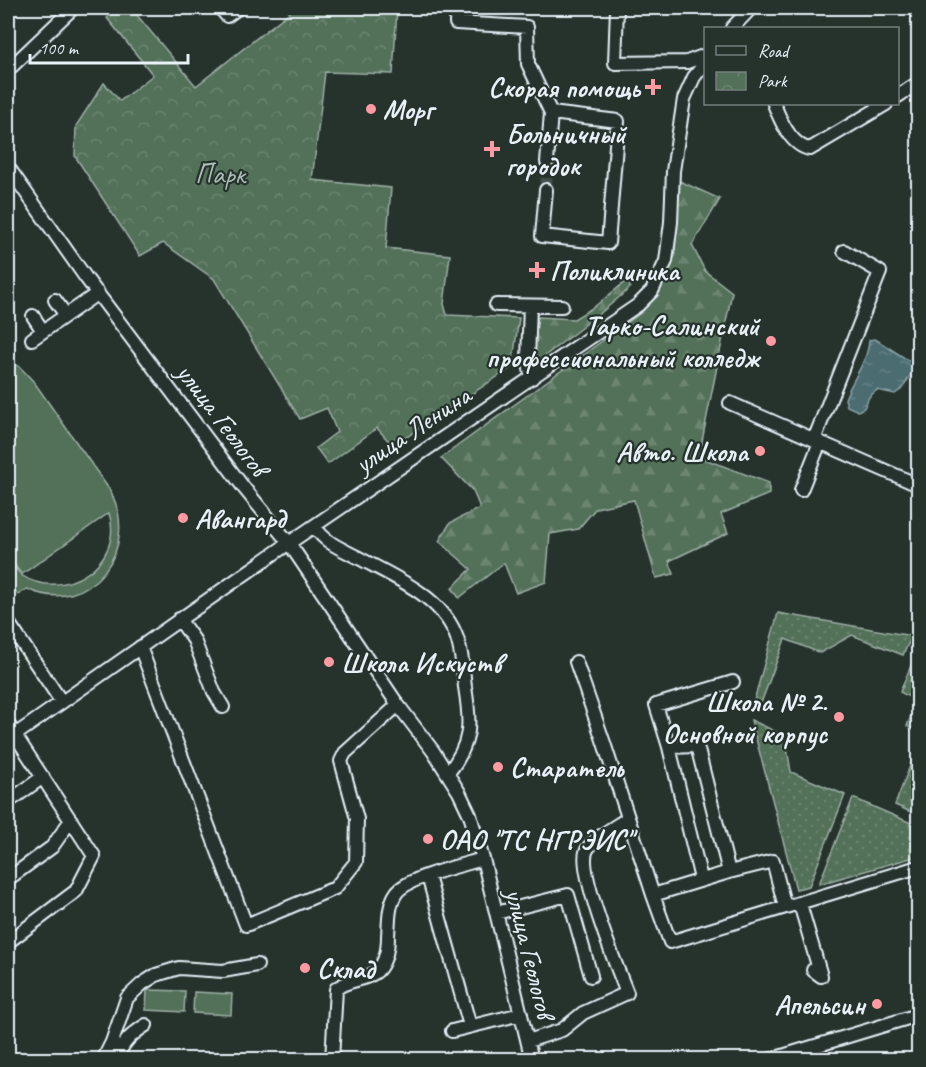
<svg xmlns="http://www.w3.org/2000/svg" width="926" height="1067" font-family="Caveat,sans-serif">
<defs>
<pattern id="grass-dots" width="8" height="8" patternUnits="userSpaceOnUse" patternTransform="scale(1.5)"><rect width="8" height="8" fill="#537058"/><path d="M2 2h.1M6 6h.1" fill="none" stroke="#6c8571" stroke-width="1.8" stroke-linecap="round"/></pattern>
<pattern id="forest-firs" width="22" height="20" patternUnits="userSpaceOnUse" patternTransform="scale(1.5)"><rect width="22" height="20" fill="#537058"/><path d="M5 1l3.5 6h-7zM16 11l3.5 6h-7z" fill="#6c8571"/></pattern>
<pattern id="park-crowns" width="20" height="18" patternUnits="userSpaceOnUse" patternTransform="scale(1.5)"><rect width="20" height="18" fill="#537058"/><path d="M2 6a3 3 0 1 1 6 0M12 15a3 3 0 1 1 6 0" fill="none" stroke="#6c8571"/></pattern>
<pattern id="water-ripples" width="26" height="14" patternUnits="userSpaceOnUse" patternTransform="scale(1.5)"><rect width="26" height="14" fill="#4b6d72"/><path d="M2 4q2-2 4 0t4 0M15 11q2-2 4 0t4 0" fill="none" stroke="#658287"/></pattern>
</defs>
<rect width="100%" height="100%" fill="#26332d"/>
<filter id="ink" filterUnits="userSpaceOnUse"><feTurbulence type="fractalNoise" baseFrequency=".0167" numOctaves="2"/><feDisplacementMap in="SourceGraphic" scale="12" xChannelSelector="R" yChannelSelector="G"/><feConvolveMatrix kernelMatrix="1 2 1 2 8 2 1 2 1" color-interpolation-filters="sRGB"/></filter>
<g filter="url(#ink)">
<path fill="url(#grass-dots)" stroke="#9eb0a8" stroke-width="1.5" d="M778,613L912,636L903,655L852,635L820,653L785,639L761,703L754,701Z
M918,649V733L907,726L917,701L900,692Z
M751,720L785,736L791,772L845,795L809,886L796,889Z
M918,745V815L895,805Z
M853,798L918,826V856L819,884Z"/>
<path fill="url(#forest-firs)" stroke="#9eb0a8" stroke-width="1.5" d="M677,180L720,199L692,245L705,271L732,292L702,441L704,459L769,483V494L721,514L728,533L669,561L674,574L656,578L634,500L596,508L578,529L550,534L546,582L516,593L504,563L459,598L452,588L471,569L439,541L450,523L480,508L473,491L441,458L642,312L675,256Z
M630,278V288L603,311L529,368L538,317L574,319L594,307Z"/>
<path fill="url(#park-crowns)" stroke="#9eb0a8" stroke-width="1.5" d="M119,8H131L196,86L295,8H397L393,74L325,72L312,180L391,188L386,248L450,255L444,304L447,315L519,318L512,367L393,446L377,428L328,464L316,448L337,432L327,408L300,419L214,279L163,243L140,256L75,156L76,126L104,83L120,101L153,75L107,18Z"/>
<path fill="#537058" stroke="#9eb0a8" stroke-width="1.5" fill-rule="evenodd" d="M8,360L20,367L34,382L109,489C143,547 90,618 27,589L18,595L8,580V562L21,574L8,555V376L11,374L8,371ZM109,513C125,564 63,603 21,575Z
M147,990L185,991L184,1012L146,1010Z
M194,992L232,994L231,1015L193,1013Z"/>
<path fill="url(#water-ripples)" stroke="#8aa2a8" stroke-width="1.5" d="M875,339L911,362L912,373L902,389L895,394L877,390L869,397L864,408L858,411L847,406L845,399C852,379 868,362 869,340Z"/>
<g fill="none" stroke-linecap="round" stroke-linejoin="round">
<path stroke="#43504b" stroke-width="12" stroke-dasharray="12 6" stroke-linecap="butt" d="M546,190L547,162"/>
<defs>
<path id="minor" d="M220,8L227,16L238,8
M457,8L456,23L527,27L528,64L551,113L547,162
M617,8L615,63L687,62L706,55
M732,28L751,8
M8,70L73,8
M898,96L918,83
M774,104C780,120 791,146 810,149L886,104
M8,167L86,278L244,488L289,543L398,705L433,751L459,792L470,815L483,859L532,1060
M546,190L542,236L608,243L618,121L551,113
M55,300L65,314
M496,305L562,306
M530,306L528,359L532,378
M33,316L43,331
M32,339L98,293
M730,403L918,485
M814,440L880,272L844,251
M801,490L820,442
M315,527C325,543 342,549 359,558C392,576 439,595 455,633C462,649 463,670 465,687C471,724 472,743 448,773
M179,619L194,640L214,692L223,707
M8,622L61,701
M140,647L246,925L335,888L356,862L357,819L341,761L345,753L398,705
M576,662L604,743L653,895
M733,682L656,705L669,747L697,746L729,872L773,861L785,907
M8,724L15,735L289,543L638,305L652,291L666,261L671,222L673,171L684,99L694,77L706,62
M8,740L15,735L94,856L76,891L8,942
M669,747L701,879
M8,802L43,777
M729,872L653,895L670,942L918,867
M428,876L470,1026
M8,879L52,847L71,820
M800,904L821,976L813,970
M496,913L568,895L591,976
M452,1031L521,1014
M528,1041L562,1030L583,1013L627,993C617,968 579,874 586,852C590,840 617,826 628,818
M103,1060L112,1042L127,998L142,984L156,975L179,968L223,971L257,965
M117,1060C121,1043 132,1034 146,1025
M332,1060L336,989C347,979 366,981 377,971C386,962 388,948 388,936C389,922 388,904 397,892C409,877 463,865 483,859
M769,1060L918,1015"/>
</defs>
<use href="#minor" stroke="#e8f1f8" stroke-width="16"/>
<use href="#minor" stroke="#26332d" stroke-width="12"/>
</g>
</g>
<g fill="#ff9aa2" stroke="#26332d" stroke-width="2">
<path d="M650 78h6v6h6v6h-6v6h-6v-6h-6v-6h6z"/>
<circle cx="371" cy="109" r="6"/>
<path d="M489 140h6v6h6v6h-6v6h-6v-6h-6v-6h6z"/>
<path d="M534 261h6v6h6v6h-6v6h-6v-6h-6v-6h6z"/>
<circle cx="771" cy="341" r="6"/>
<circle cx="760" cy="451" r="6"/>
<circle cx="183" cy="518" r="6"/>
<circle cx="329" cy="662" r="6"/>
<circle cx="839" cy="717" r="6"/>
<circle cx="498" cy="767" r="6"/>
<circle cx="428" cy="839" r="6"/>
<circle cx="305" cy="968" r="6"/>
<circle cx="877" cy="1004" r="6"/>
</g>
<g text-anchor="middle" stroke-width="4.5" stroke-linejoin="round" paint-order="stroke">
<g font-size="28" font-weight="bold" fill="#e8f1f8" stroke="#26332d" text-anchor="start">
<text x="640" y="97" text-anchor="end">Скорая помощь</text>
<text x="383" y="119">Морг</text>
<text x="506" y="143">Больничный<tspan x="506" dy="32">городок</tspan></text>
<text x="550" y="280">Поликлиника</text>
<text x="759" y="335" text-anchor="end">Тарко-Салинский<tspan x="759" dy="32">профессиональный колледж</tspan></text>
<text x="748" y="461" text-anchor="end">Авто. Школа</text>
<text x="195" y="528">Авангард</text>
<text x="341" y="672">Школа Искуств</text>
<text x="827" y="711" text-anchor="end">Школа № 2.<tspan x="827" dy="32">Основной корпус</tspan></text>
<text x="510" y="777">Старатель</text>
<text x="440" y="849">ОАО "ТС НГРЭИС"</text>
<text x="317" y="978">Склад</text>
<text x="865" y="1014" text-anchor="end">Апельсин</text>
</g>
<g font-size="28" fill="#acbdb8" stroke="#26332d">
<text x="220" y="183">Парк</text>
</g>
<g font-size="28" fill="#e8f1f8" stroke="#26332d">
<text transform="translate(223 419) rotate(53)" y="10">улица Геологов</text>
<text transform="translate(412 429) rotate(-34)" y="10">улица Ленина</text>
<text transform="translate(531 953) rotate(76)" y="10">улица Геологов</text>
</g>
</g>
<rect width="926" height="1067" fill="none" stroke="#26332d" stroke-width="30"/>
<rect x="15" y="15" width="896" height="1037" fill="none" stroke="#e8f1f8" stroke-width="2" filter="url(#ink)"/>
<rect x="704" y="27" width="195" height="78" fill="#26332d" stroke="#747f7e" stroke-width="1.5"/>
<rect x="716" y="46" width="30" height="9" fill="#26332d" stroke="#747f7e" stroke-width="1.5"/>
<text x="758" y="57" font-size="18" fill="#e8f1f8">Road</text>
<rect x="716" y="72" width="30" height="18" fill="url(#park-crowns)" stroke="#747f7e" stroke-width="1.5"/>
<text x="758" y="87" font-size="18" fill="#e8f1f8">Park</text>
<path d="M30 54v9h158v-9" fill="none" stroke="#e8f1f8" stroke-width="3"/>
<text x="39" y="54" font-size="18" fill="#e8f1f8" stroke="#26332d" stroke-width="4.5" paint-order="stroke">100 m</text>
</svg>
